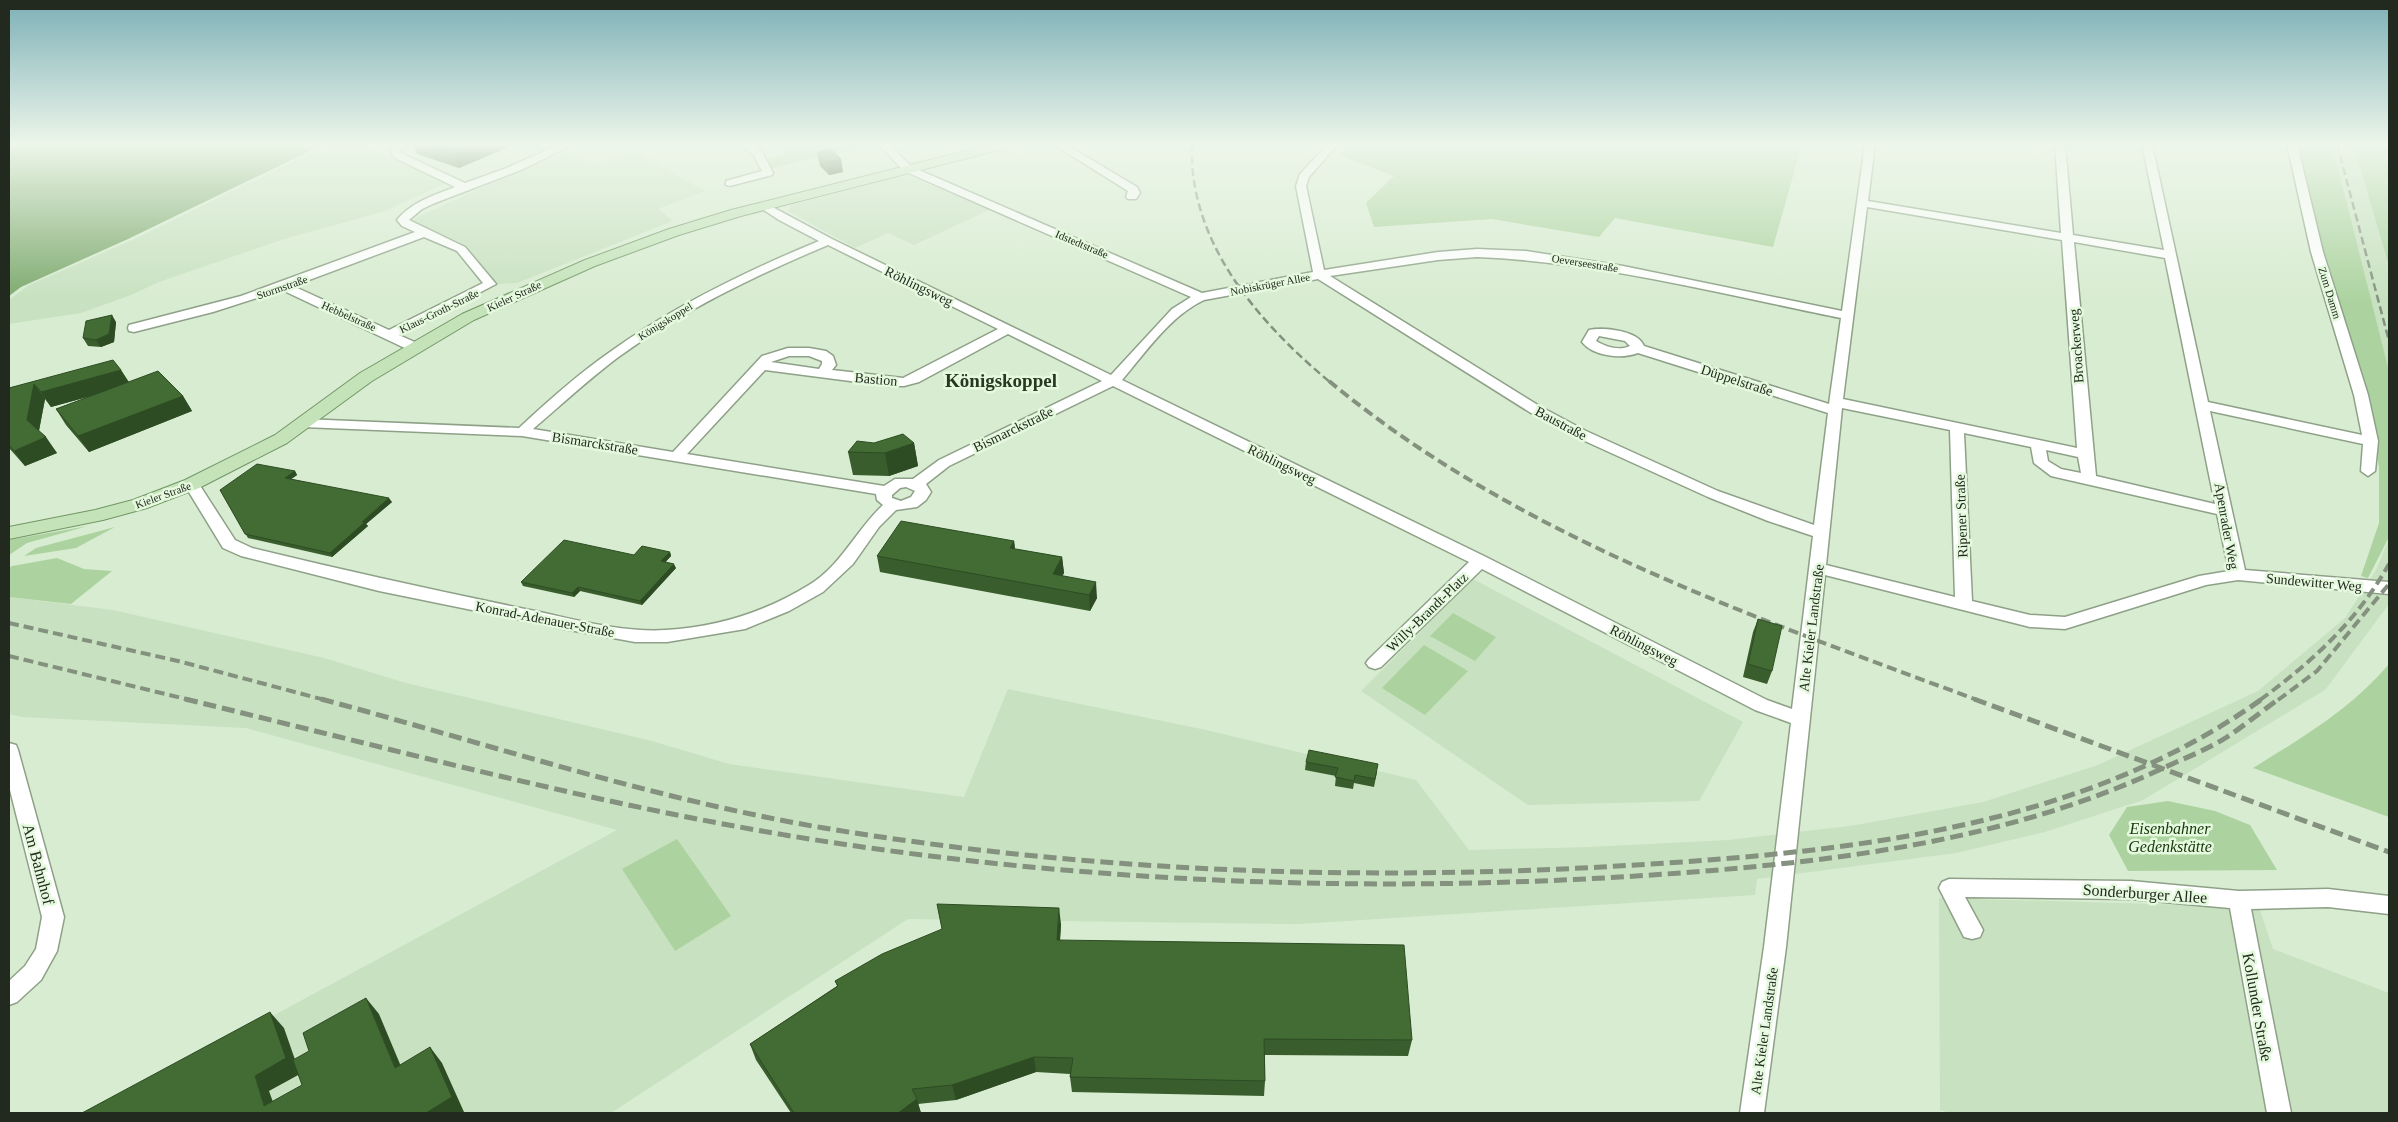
<svg xmlns="http://www.w3.org/2000/svg" width="2398" height="1122" font-family="'Times New Roman',serif">
<rect width="100%" height="100%" fill="#d8ecd1"/>
<path fill="#c8e1c0" d="M329,144H364L446,183L385,211L284,239L159,282L131,295L81,313L9,324V300L29,285L132,240Z
M2332,144H2353L2389,266V371Z
M633,150L705,191L658,209L673,221L517,283L498,284L460,242L413,222L415,218L564,151L595,165Z
M906,175L991,209L914,245L888,233L855,248L788,211L792,205Z
M2389,539V604L2325,690L2143,800L2045,832L1956,853L1757,879L1755,895L1299,924L908,919L611,1113H93L617,830L246,728L22,717L9,714V597L113,610L324,658L406,683L652,741L729,764L964,797L1008,689L1206,730L1416,780L1469,850L1590,847L1728,840L1850,826L1983,802L2098,765L2258,691L2345,618L2376,570Z
M1473,579L1743,722L1699,801L1528,805L1361,691Z
M1939,898L2259,907L2273,949L2389,993V1113H1950L1940,1110Z"/>
<path fill="#acd39f" d="M805,144H868V146L772,168L768,158L785,155V147Z
M1349,144H1802L1773,247L1615,218L1599,237L1492,219L1374,227L1366,203L1394,176L1339,155Z
M2298,144H2332L2389,371V537L2368,578L2361,576L2379,523V468L2372,415L2323,248Z
M2353,144H2389V266Z
M88,526L27,543L9,555V540Z
M115,527L76,548L24,556L36,548Z
M57,558L84,569L112,571L71,604L9,597V568L12,566Z
M1453,613L1496,637L1475,661L1430,636Z
M1424,645L1468,671L1425,715L1382,688Z
M2389,664V817L2253,768C2302,738 2352,708 2389,664Z
M2168,801L2215,811L2250,825L2277,870L2128,871L2109,835L2127,807Z
M677,839L731,916L675,951L622,869Z"/>
<path fill="#7da96e" d="M9,144H321L316,148L128,239L21,287L9,296Z"/>
<g fill="none" stroke-linecap="round" stroke-linejoin="round">
<defs>
<path id="minor" d="M396,144H406L400,151L403,154L465,183L504,169L561,144H574L521,170L435,203L422,209L409,220L465,247L496,284L399,335L419,344L421,347L419,350H409L282,290L213,312L134,332L129,331L128,328L129,325L241,296L415,232L402,226L397,220C411,202 435,195 455,187L395,158L390,151ZM424,237L457,251L483,283L389,330L293,286Z
M741,144H752L762,152L773,173L772,175L730,186L726,185V181L762,171L754,156Z
M878,144H888L912,167L1202,293L1313,272L1296,186L1300,174L1328,144H1338L1309,177L1306,186L1324,270L1438,252L1477,249L1526,251L1623,266L1842,311L1865,144H1875L1868,201L2061,233L2055,144H2065L2073,235L2164,250L2142,144H2152L2208,402L2362,435L2354,395L2311,252L2287,144H2297L2323,252L2368,395L2378,441L2375,471L2368,476L2361,471L2363,444L2210,411L2245,570L2389,582V594L2238,580L2206,585L2065,629L2030,627L1825,575L1786,947L1764,1113H1740L1764,947L1791,723L1755,710L1482,569L1381,667L1375,669L1369,667L1366,663L1369,659L1469,562L1113,386L949,466L926,484L931,492L926,500L917,507L896,510L879,527L853,564L823,592L789,611L745,629L667,642H635L575,631L379,591L241,556L223,548L184,484L187,481H197L235,540L252,548C343,570 433,590 525,609C571,618 619,633 666,630C718,627 765,612 809,585C841,566 856,530 883,505L877,500L876,494L522,436L303,427L296,423L303,419L519,428C548,401 577,375 610,352C674,306 746,271 819,241L779,220L761,208V204L765,203L832,239L1111,375L1172,309L1191,297L904,171ZM1867,207L2062,240L2077,448L1843,399ZM2074,242L2165,258L2215,504L2096,476ZM828,245L998,329L903,378L832,370L836,365L833,356L826,351L809,348H788L762,356L673,452L533,429C561,405 588,380 617,358C682,311 754,276 828,245ZM1477,257C1600,262 1721,294 1841,318L1829,404L1644,346C1638,330 1603,327 1589,330L1582,342C1594,357 1622,359 1638,353L1828,413L1814,525L1718,491L1586,431L1541,407L1330,276L1438,260ZM1318,279L1531,413L1576,437L1708,497L1768,521L1813,536L1792,709L1767,700L1486,557L1122,380C1146,352 1170,316 1204,300ZM1008,334L1102,381L939,460L913,479H895L884,486L687,454L765,370L889,386H904L919,382ZM1599,336L1625,341L1630,346C1619,351 1606,347 1596,341ZM789,356H809L822,361V364L819,369L771,362ZM1842,408L1950,430L1955,597L1826,565ZM1964,433L2031,447L2034,463L2051,476L2217,514L2229,571L2199,576L2065,617L2030,615L1972,601ZM2046,450L2078,457L2081,473L2061,469L2048,461ZM906,487L915,491L911,497L901,501L892,498V495L900,488Z
M1053,144H1065L1137,187L1140,193L1136,199H1128L1126,197L1128,191Z
M9,743L16,745L18,750L64,917L57,951L41,980L17,1002L9,1005V981L25,966L36,949L42,917L9,786Z
M1949,879L2131,881L2239,891L2328,889L2389,896V914L2328,907L2251,909L2291,1113H2267L2230,908L2131,899L1965,897L1983,930L1980,937L1972,939L1964,937L1939,888L1942,882Z"/>
<path id="major" d="M993,144H1013L1011,147L741,216L679,235L595,266L474,320L372,381L287,443L199,488L147,508L103,520L9,539V527L95,510L133,500L185,480L275,435L360,373L462,314L585,260L669,229L731,210Z"/>
</defs>
<use href="#minor" stroke="#8ea188" stroke-width="3"/>
<use href="#major" stroke="#729665" stroke-width="2"/>
<use href="#minor" fill="#fff" fill-rule="evenodd"/>
<use href="#major" fill="#c4e3b9" fill-rule="evenodd"/>
<path stroke="#83917e" stroke-width="2.5" stroke-dasharray="8 4" stroke-linecap="butt" d="M1192,144C1188,243 1260,324 1331,383
M2337,144L2389,341"/>
<path stroke="#83917e" stroke-width="4" stroke-dasharray="10 5" stroke-linecap="butt" d="M1329,381C1517,537 1752,616 1977,700
M9,623L178,661L325,700
M9,656L190,700
M2260,700C2312,662 2357,621 2389,564
M2278,700L2317,671L2389,584"/>
<path stroke="#83917e" stroke-width="5" stroke-dasharray="13 6" stroke-linecap="butt" d="M185,699C384,747 583,801 785,835C1074,883 1373,895 1666,874C1833,862 2006,841 2159,770C2182,759 2207,750 2227,737C2245,725 2262,711 2279,699
M321,699C488,744 653,799 824,828C1081,871 1343,881 1602,867C1827,854 2073,834 2262,699
M1974,699L2389,852"/>
</g>
<path fill="#395d2c" d="M412,144H504L506,148L459,168L417,154Z
M817,153L841,159L843,172L829,175L820,166Z
M116,322L114,342L101,347L88,346L83,338Z
M121,370L129,382L183,396L192,411L89,452L66,425L56,409L95,395L51,407L45,399L39,431L57,453L25,466L9,448V388Z
M874,443H914L918,466L889,476L853,475L848,452Z
M295,471L297,475L291,479L392,502L366,524L368,526L332,557L248,538L220,490Z
M1014,541L1015,549L1062,557L1064,573L1062,576L1097,598L1090,611L880,572L877,556Z
M670,552L671,556L665,562L676,568L642,605L580,591L574,597L523,586L521,582L634,555Z
M1758,619L1772,671L1767,684L1743,677L1753,632Z
M1306,762L1377,772L1374,787L1354,783L1353,789L1335,786L1336,776L1305,770Z
M1061,924L1060,940L1412,1040L1408,1056L1265,1055V1081L1264,1096L1072,1092L1070,1077V1074L1036,1072L956,1100L918,1104L921,1113H791L756,1060L750,1044L837,986L835,981Z"/>
<path fill="#2e4c24" d="M481,144H504L506,148L459,168L454,155Z
M841,159L843,172L829,175L827,162Z
M112,315L116,322L114,342L101,347L96,340Z
M121,370L130,385L51,407L41,392Z
M34,384L45,399L38,435L27,420Z
M183,396L192,411L89,452L78,436Z
M46,437L57,453L25,466L14,451Z
M914,443L918,466L889,476L885,453Z
M295,471L297,475L287,482L285,478Z
M389,498L392,502L366,524L368,526L332,557L330,553L362,522Z
M1014,541L1016,557L1010,548Z
M670,552L671,556L663,565L661,561Z
M1062,557L1064,573L1056,588L1053,574Z
M674,564L676,568L642,605L640,601Z
M1096,582L1097,598L1090,611L1089,595Z
M578,587L580,591L574,597L572,593Z
M1059,908L1061,924L1059,956L1057,940Z
M366,998L379,1014L408,1083L395,1068Z
M270,1012L284,1028L300,1074L269,1091L277,1113L264,1106L255,1076Z
M430,1047L442,1063L464,1112L463,1113H426Z
M1034,1057L1036,1072L956,1100L952,1085Z
M917,1099L921,1113H898Z"/>
<path fill="#426c33" stroke="#2e4c24" d="M419,144H481L454,155Z
M831,149L841,159L827,162L817,153Z
M112,315L109,334L96,340L83,338L86,321Z
M113,360L121,370L41,392L34,384L27,420L46,437L14,451L9,445V388Z
M158,371L183,396L78,436L56,409Z
M903,434L914,443L885,453L848,452L857,441L874,443Z
M257,464L295,471L285,478L389,498L362,522H365L330,553L245,534L220,490Z
M901,521L1014,541L1010,548L1062,557L1053,574L1096,582L1089,595L877,556Z
M564,540L634,555L642,546L670,552L661,561L674,564L640,601L578,587L572,593L521,582Z
M1758,619L1782,626L1772,671L1748,664Z
M1309,750L1378,764L1375,779L1355,775L1354,781L1335,777L1338,768L1306,762Z
M937,904L1059,908L1057,940L1404,945L1412,1040L1264,1039L1265,1081L1070,1077L1073,1058L1034,1057L952,1085L912,1089L917,1099L898,1113H794L750,1044L838,986L835,981L882,954L942,929Z
M366,998L395,1068L430,1047L452,1097L426,1113H82L270,1012L286,1058L255,1076L264,1106L302,1085L293,1060L309,1051L303,1033Z"/>
<linearGradient id="sky" x2="0" y2="1"><stop stop-color="#7db0b7"/><stop offset="0.48" stop-color="#edf6ea"/><stop offset="1" stop-color="#edf6ea" stop-opacity="0"/></linearGradient>
<rect width="2398" height="301" fill="url(#sky)"/>
<g text-anchor="middle" stroke-width="5" stroke-linejoin="round" paint-order="stroke">
<g font-size="11" fill="#22291f" stroke="#e5f9de">
<text transform="translate(1082 244) rotate(23)" y="4">Idstedtstraße</text>
<text transform="translate(1585 263) rotate(9)" y="4">Oeverseestraße</text>
<text transform="translate(1270 284) rotate(-11)" y="4">Nobiskrüger Allee</text>
<text transform="translate(282 287) rotate(-19)" y="4">Stormstraße</text>
<text transform="translate(2330 293) rotate(73)" y="4">Zum Damm</text>
<text transform="translate(514 296) rotate(-25)" y="4">Kieler Straße</text>
<text transform="translate(439 311) rotate(-26)" y="4">Klaus-Groth-Straße</text>
<text transform="translate(349 316) rotate(24)" y="4">Hebbelstraße</text>
<text transform="translate(665 321) rotate(-32)" y="4">Königskoppel</text>
<text transform="translate(163 495) rotate(-20)" y="4">Kieler Straße</text>
</g>
<g font-size="14" fill="#22291f" stroke="#e5f9de">
<text transform="translate(919 286) rotate(26)" y="5">Röhlingsweg</text>
<text transform="translate(2076 346) rotate(-94)" y="5">Broackerweg</text>
<text transform="translate(876 379) rotate(5)" y="5">Bastion</text>
<text transform="translate(1737 380) rotate(18)" y="5">Düppelstraße</text>
<text transform="translate(1561 423) rotate(28)" y="5">Baustraße</text>
<text transform="translate(1013 429) rotate(-26)" y="5">Bismarckstraße</text>
<text transform="translate(595 443) rotate(9)" y="5">Bismarckstraße</text>
<text transform="translate(1282 464) rotate(26)" y="5">Röhlingsweg</text>
<text transform="translate(1961 516) rotate(-92)" y="5">Ripener Straße</text>
<text transform="translate(2227 526) rotate(80)" y="5">Apenrader Weg</text>
<text transform="translate(2314 582) rotate(5)" y="5">Sundewitter Weg</text>
<text transform="translate(1427 612) rotate(-44)" y="5">Willy-Brandt-Platz</text>
<text transform="translate(545 619) rotate(11)" y="5">Konrad-Adenauer-Straße</text>
<text transform="translate(1811 628) rotate(-83)" y="5">Alte Kieler Landstraße</text>
<text transform="translate(1644 645) rotate(27)" y="5">Röhlingsweg</text>
<text transform="translate(1764 1031) rotate(-82)" y="5">Alte Kieler Landstraße</text>
</g>
<g font-size="16" font-style="italic" fill="#17350b" stroke="#e5f9de">
<text x="2170" y="834">Eisenbahner<tspan x="2170" dy="18">Gedenkstätte</tspan></text>
</g>
<g font-size="16" fill="#22291f" stroke="#e5f9de">
<text transform="translate(39 864) rotate(75)" y="6">Am Bahnhof</text>
<text transform="translate(2145 893) rotate(4)" y="6">Sonderburger Allee</text>
<text transform="translate(2258 1007) rotate(80)" y="6">Kollunder Straße</text>
</g>
<g font-size="19" font-weight="bold" fill="#283823" stroke="#e5f9de">
<text x="1001" y="387">Königskoppel</text>
</g>
</g>
<rect width="2398" height="1122" fill="none" stroke="#22291f" stroke-width="20"/>
</svg>
